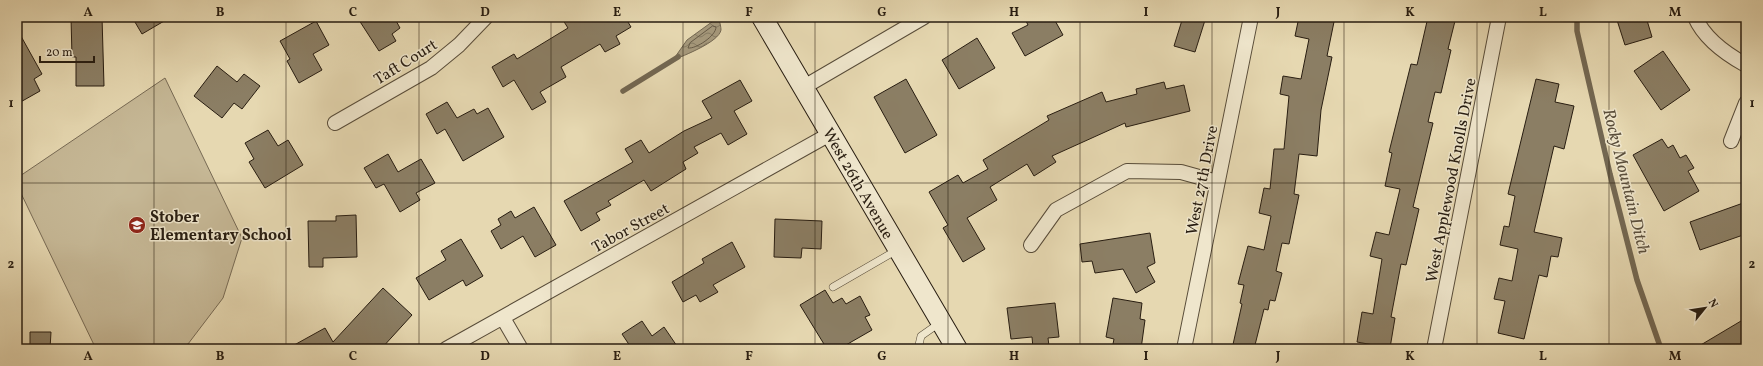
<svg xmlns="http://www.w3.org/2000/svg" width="1763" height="366" font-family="Vollkorn,serif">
<defs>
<pattern id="water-waves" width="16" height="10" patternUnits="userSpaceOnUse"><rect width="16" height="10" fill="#a5987b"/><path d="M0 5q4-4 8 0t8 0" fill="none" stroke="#867b63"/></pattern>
</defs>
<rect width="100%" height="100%" fill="#e6d8b1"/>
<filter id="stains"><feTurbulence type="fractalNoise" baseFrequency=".005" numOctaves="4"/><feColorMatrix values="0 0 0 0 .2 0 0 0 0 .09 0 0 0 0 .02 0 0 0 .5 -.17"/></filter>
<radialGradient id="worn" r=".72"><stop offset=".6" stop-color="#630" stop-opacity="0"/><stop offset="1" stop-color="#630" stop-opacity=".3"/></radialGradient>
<path fill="#c6b896" stroke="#776a54" d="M165,78L242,238L223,298L188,344L178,349H96L17,185V178Z"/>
<path fill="url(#water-waves)" stroke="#736751" d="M716,19L719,20C720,23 721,27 721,30C719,42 683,56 673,60L687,40Z"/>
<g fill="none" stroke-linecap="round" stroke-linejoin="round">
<path stroke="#665a46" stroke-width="1" d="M713,26L716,27C716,36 696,49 688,48L690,43Z"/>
<path stroke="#736751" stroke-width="5.5" d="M1577,17V31L1610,174L1637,280L1661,349
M623,91L678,57"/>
</g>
<path fill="#8b7e64" stroke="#281d11" d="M71,17H102L104,86H76V57H72Z
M132,17H171L142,34Z
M357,17H394L400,28L392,34L396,41L379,51Z
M561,17H625L631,27L616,36L620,44L605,52L600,44L561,67L566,77L540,92L546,102L532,110L514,80L503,87L492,67L514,54L517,59L568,28Z
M1024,17H1053L1063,35L1025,56L1012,33L1028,25Z
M1183,17H1206L1195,52L1174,46Z
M1299,17H1335L1327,56L1332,57L1321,110L1317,156L1299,154L1294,194L1299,195L1289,244L1282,243L1276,271L1282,273L1275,301L1270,300L1268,310L1264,309L1254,349H1232L1242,304L1240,303L1244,285L1238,284L1248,246L1264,250L1271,216L1259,213L1264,188L1270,189L1274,149H1284L1289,96L1280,94L1283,76L1301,79L1309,39L1295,36Z
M1428,17H1456L1448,49L1451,50L1441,93L1435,92L1428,122L1433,123L1413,207L1419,209L1406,265L1401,264L1391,317L1395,318L1390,348L1357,342L1362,312L1373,314L1382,259L1370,256L1376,232L1389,235L1400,189L1385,186L1392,153L1389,152L1411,64L1417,65Z
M1616,17H1646L1652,37L1625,45Z
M316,21L329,45L313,54L322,70L299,83L287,61L290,59L280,41Z
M17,29L42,74L34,79L40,91L17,104Z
M977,38L995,68L959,89L942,60Z
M1663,51L1690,90L1661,110L1634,71Z
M217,66L237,82L244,74L260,86L242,109L234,103L222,118L194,96Z
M906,79L937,135L905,153L874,97Z
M1536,79L1559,84L1555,102L1574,106L1564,149L1554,146L1534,232L1562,238L1558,257L1551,256L1547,277L1539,275L1524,339L1498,333L1505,301L1494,299L1499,278L1512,281L1518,249L1500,245L1504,226L1509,227L1515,196L1508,194Z
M740,80L752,101L734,111L747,134L728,145L721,133L694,147L698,153L683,162L686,169L651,191L644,180L608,201L611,205L596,213L600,220L581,231L564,201L633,162L625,149L641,140L649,153L684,131L712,118L702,101Z
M1164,82L1166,89L1184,85L1190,111L1126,127L1125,123L1052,156L1056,162L1034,176L1027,164L990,187L997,200L967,218L985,249L963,262L943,228L948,225L929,192L958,175L963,183L988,169L983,160L1049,120L1047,116L1102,92L1106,102L1137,94L1136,89Z
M447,102L457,118L474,109L477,114L488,108L504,137L463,161L445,129L437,134L426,114Z
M268,130L278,146L288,140L303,165L265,188L249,162L254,159L245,143Z
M1662,139L1668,148L1673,145L1680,158L1686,155L1694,168L1688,171L1699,191L1664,211L1633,155Z
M388,154L398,172L421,159L435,183L416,193L420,200L400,212L384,184L376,188L364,168Z
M1746,202V234L1700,250L1690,222Z
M534,207L556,245L535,257L523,236L501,249L491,231L501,225L498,219L511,211L515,218Z
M356,215L357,257L323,258V267H309L308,221H336V216Z
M775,219L822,221L821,249L802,248L801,258L774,257Z
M1150,233L1155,263L1147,267L1155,282L1136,293L1123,269L1095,273L1092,261L1082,262L1080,244Z
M461,239L483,276L466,286L463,280L429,300L416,278L446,260L441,251Z
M732,242L745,267L713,285L718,292L700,302L696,295L683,302L672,282L704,263L702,259Z
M383,288L412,315L381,349H287L325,328L333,342Z
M825,290L833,303L842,298L846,304L860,296L870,315L865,317L872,330L839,349H827L800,305Z
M1113,298L1142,303L1140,319L1145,320L1141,349H1112L1114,339L1106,337Z
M1055,303L1059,337L1048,338L1049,346L1033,348L1032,337L1011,339L1007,308Z
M642,321L652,336L664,327L679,349H632L622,334Z
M1741,321L1746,329V349H1694Z
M30,332H51L50,349H30Z"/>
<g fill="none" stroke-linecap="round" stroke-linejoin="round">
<defs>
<path id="lane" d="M833,287L897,250
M918,349L921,336L941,322"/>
<path id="street" d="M1695,17C1704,38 1726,54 1746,65
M804,87L924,17
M335,123L431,68L459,45L486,17
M1731,141L1746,103
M1031,245L1056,210L1127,171L1181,172L1217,182
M503,318L521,349
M446,349L830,134
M1184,349L1251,17
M1434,349L1499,17"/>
<path id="secondary" d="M762,17L957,349"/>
</defs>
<use href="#lane" stroke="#584c39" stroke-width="8"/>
<use href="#street" stroke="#584c39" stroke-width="16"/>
<use href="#secondary" stroke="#281d11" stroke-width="22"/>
<use href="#lane" stroke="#efe6cc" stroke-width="7"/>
<use href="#street" stroke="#efe6cc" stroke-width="14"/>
<use href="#secondary" stroke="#efe6cc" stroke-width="20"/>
</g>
<path fill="none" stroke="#281d11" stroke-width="1" stroke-opacity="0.55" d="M154,17V349M286,17V349M419,17V349M551,17V349M683,17V349M815,17V349M948,17V349M1080,17V349M1212,17V349M1344,17V349M1477,17V349M1609,17V349M17,183H1746"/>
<defs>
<symbol id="school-disc" viewBox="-11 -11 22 22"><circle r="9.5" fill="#8f2418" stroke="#efe6cc"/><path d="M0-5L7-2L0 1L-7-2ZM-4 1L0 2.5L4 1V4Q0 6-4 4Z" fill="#fff"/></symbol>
</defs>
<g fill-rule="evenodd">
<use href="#school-disc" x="127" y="215" width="20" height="20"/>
</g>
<g text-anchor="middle" stroke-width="3" stroke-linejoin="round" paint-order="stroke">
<g font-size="16" fill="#281d11" stroke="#efe6cc">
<text transform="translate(405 61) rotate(-32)" y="6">Taft Court</text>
<text transform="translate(1201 180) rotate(-79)" y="6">West 27th Drive</text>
<text transform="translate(1450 180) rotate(-79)" y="6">West Applewood Knolls Drive</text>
<text transform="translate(859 183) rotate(60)" y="6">West 26th Avenue</text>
<text transform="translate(630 227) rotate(-29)" y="6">Tabor Street</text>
</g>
<g font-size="16" font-weight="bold" fill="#281d11" stroke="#efe6cc" text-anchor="start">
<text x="150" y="222">Stober<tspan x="150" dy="18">Elementary School</tspan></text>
</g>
<g font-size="17" font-style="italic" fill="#5a4e3b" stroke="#efe6cc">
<text transform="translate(1627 181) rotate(76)" y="6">Rocky Mountain Ditch</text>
</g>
</g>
<rect width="1763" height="366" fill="none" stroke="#e6d8b1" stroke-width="44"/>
<g transform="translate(1705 308) rotate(60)" stroke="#efe6cc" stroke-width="3" paint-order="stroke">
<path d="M0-3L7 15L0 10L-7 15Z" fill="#281d11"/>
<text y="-6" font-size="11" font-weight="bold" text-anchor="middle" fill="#281d11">N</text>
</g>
<path d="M40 56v6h54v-6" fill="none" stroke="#281d11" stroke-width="2"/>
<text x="46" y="56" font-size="12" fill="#281d11" stroke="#efe6cc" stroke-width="3" paint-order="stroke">20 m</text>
<rect x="22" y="22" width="1719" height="322" fill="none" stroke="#281d11" stroke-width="1.5"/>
<g font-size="13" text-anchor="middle" font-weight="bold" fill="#281d11">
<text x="88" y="16">A</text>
<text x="220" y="16">B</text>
<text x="353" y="16">C</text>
<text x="485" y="16">D</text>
<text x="617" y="16">E</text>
<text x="749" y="16">F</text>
<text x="882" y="16">G</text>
<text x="1014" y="16">H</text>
<text x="1146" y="16">I</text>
<text x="1278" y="16">J</text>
<text x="1410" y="16">K</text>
<text x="1543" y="16">L</text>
<text x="1675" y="16">M</text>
<text x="11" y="107">1</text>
<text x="1752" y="107">1</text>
<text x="11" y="268">2</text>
<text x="1752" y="268">2</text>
<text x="88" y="360">A</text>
<text x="220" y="360">B</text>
<text x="353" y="360">C</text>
<text x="485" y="360">D</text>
<text x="617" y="360">E</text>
<text x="749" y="360">F</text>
<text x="882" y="360">G</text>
<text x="1014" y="360">H</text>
<text x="1146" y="360">I</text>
<text x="1278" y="360">J</text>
<text x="1410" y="360">K</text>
<text x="1543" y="360">L</text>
<text x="1675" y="360">M</text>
</g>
<rect width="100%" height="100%" filter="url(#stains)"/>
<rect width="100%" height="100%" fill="url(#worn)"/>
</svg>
